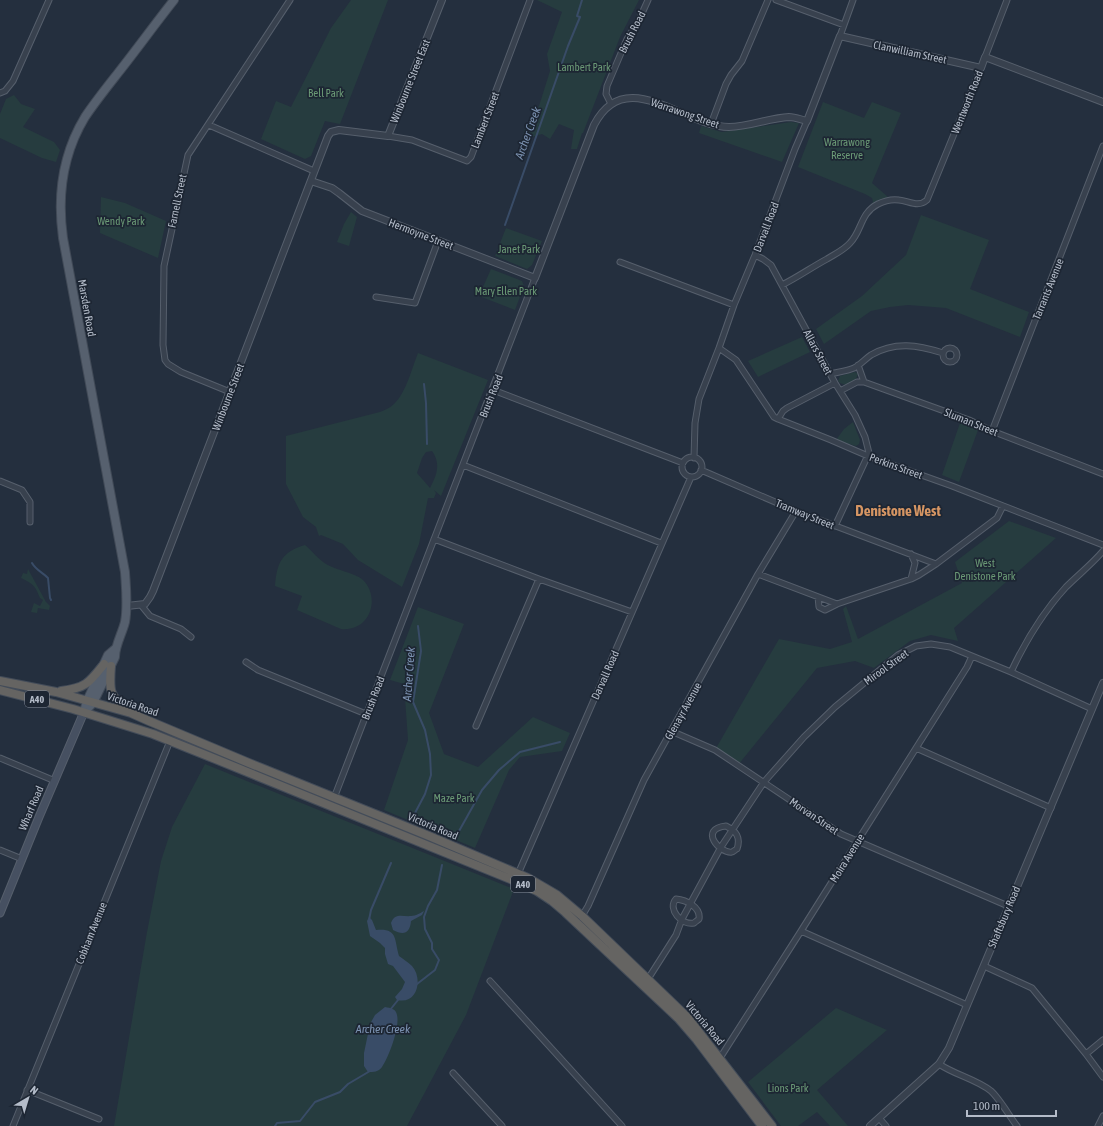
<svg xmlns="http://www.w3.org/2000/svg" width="1103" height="1126" font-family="'Asap Condensed',sans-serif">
<rect width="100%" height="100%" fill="#242f3e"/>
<path fill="#263c3f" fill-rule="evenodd" d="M351,0H388L340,124L325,121L311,156L305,159L261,139L276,101L291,107L331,28Z
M537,0H639L620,37L583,133H582L577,149H571L574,130L559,124L550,139L542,134L522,140L525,128L539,106L550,71L547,54L562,12Z
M14,95L21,104L35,109L23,127L54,142L60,150L56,162L42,158L0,138V114L6,99Z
M823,102L864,118L872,102L901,113L872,183L888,197L871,204L873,202L872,198L865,194L798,167Z
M791,122L799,123L782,162L699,133L701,126L722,132Z
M101,197L125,203L166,221L158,258L100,233Z
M351,212L357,217L349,246L337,242L344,224Z
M921,215L989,240L970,289L1029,312L1020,337L946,308L908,305L890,307L871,311L824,344L816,329L862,296L906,255Z
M506,228L542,241L532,265L527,269L495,256Z
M491,269L522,281L524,286L515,310L479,296Z
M802,337L810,352L758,377L748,361Z
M418,353L488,380L441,496L434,490L436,493L434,498H428L419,544L402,587L358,560L343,544L321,535L319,536L316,527L303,517L286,484V436L380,412C385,410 390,408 394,404C406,393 412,368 418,353ZM432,451C441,463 437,475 430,488L417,473L422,458L426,452Z
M855,372L858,374L856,379L846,385L840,383L838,381L840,376Z
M853,422L860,440L859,444L856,446L836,440L844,429Z
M960,423L978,430L959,482L942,475Z
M1009,521L1056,538L954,628L958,641L931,635L910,641L874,668L855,661L817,668L738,765L715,750L779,639L830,649L852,642L843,609L846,606L858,639L962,583L955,562Z
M305,545C312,551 318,559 326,564C335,570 356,573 363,580C381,598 370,632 341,629L297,610L302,596L275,586C277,562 282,552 305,545Z
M28,569L46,602L50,606L49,610L38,608L37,613L31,612L34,603L40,606L43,600L40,598C35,585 33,584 21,578L23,573L27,574Z
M418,607L464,624L429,713L444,754L478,767L533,717L570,733L562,751L520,757L509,770L475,848L384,810L408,740L404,684L390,680Z
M205,764L514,889L466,1015L407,1126H114L147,932L161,861L172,827Z
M836,1008L887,1030L817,1090L848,1126H830L817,1112L798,1126H781L748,1082Z"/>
<path fill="#394c67" d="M424,911L422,915L411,921C410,933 404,936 393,930L391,923C395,912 403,917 411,916C416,916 420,913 424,911Z
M369,917L372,920L376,930C398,928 394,939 399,956C403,959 408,962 412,966C423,978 418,1005 397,1000L395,997L402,989L405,982L393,966L388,964L385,954V948L380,943L370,936L367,921Z
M385,1007C391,1008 396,1009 397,1015C400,1027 389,1057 382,1067C378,1072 374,1072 368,1072L364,1066V1053L370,1024L375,1015Z"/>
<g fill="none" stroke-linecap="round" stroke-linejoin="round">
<path stroke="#394c67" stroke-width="2" d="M505,225L568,46L580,17L577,16L582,0
M424,384L426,403L427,444
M32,563C36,570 42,572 48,578L50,598L51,600
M415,813L425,794L431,775L430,754L425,730L413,702L421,651L418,626
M454,840L482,790L499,770L520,752L560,742
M369,920L371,910L391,863
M417,984L435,970L439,960L432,949V943L425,929L424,917L428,906L437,890L442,865
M390,1010L398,1000
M275,1126L277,1123L300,1121L315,1102L340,1092L348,1084L370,1071"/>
<defs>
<path id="minor" d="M776,0L844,25
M840,36L853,0
M985,57L1007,0
M0,93L5,91L13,81L49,0
M611,104L606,94L607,86L627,39L639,20L648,0
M711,124L726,84L731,75L742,61L768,0
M209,125L314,171
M388,136L412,140L467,161L471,157L530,0
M755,255L763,259L771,265L835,383L855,415L865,437L869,453L835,526
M620,262L734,305
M782,285C798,277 812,267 827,259C835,254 844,250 850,243C862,231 860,213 878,204C884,201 892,199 899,200C909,201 918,208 927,200L981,68
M376,297L415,303L438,241
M943 355a7 7 0 1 1 14 0a7 7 0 1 1-14 0Z
M719,348L736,360L774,417L778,419L831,440L868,456L952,486L1103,545
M858,365L864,382
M830,374C838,372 847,371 854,368C860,365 865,359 871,355C895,341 918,345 943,353
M493,390L683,463
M840,391L857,382H864L969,420L992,431L1103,474
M230,392L181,372L168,364L165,360L163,345L164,266L188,155L290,0
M778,419L783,411L787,408L835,383
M992,431L1103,146
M682 467a10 10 0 1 1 20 0a10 10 0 1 1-20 0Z
M694,458L695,423L699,399L719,348L734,305L755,255L795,149L807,121
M463,465L661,543
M701,470L796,511L936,564
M0,481L22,490L30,502V522
M434,539L539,579L632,612
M758,574L837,604
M911,579L915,563L911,554
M818,597L819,607L825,610L837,604L911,579L919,575L936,564L997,518L1003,506
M141,605L150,616L181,629L191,637
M246,662L258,670L366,714
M1011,672C1025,642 1043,612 1066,587C1078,575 1092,564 1103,551
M476,726L539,579
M671,731L715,750L841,834L1008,906
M916,748L1051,808
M0,758L55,781
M334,798L535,278
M726,826C736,831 741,837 737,849C736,849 733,852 732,852C720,854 698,829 726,826Z
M0,850L22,859
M518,874L691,477
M676,899C686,900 701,907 699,919C698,920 695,922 694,923C682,926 667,909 676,899Z
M582,916L588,906L644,780L758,574L796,511
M801,931L967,1005
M984,966L1032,988L1086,1054L1103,1077
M648,979L676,935L682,919L721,847L764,782L804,737L835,707L898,655L916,646L931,644L950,647L1011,672L1092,709
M490,981L622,1126
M1086,1054L1103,1040
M720,1058L801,931L967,667L972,656
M939,1064C955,1075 976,1079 991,1091C999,1098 1010,1117 1017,1126
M453,1073L502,1126
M27,1090L99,1119
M879,1118L886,1126
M13,1126L170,741
M1098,1126L1103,1116"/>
<path id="tertiary" d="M311,181L332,188L339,193L362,211L535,278L594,125C626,63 684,127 729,127C749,127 769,118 789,117C795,117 802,120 807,121L840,36L981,68L985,57L1103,102
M127,606L145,604L150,597L153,591L328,136L331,132L339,130L388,136L442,0
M870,1126L939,1064L949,1048L1103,683"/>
<path id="secondary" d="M0,913L39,817L84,712"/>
<path id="primary" d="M85,708L87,701L108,655L115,649
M84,712L93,703L115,657C115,645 122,634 125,622C128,606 126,588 125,572L63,238C57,195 62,155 85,117C95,102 107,87 118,73C137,49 155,24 174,0"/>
<path id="trunk" d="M111,666C109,692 109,695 129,712
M0,681L56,692L131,713L149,721L249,763L429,836L528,878L557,895L582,916L688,1018L772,1126
M0,690L73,709L153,734L208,756L515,881L537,891L552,901L565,912L678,1018L697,1040L762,1126
M61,691C86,688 89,683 104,664"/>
</defs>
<use href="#minor" stroke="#565f6c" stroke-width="7"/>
<use href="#tertiary" stroke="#565f6c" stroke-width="8"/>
<use href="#secondary" stroke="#565f6c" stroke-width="9"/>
<use href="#primary" stroke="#414a57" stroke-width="10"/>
<use href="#trunk" stroke="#434c59" stroke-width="10"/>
<use href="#minor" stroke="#38414e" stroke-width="5"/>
<use href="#tertiary" stroke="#38414e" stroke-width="6"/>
<use href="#secondary" stroke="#465061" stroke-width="7"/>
<use href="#primary" stroke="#56606e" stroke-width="8"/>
<use href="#trunk" stroke="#656462" stroke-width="8"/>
</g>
<g text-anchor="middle" stroke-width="3.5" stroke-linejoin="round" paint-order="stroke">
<g fill="#1d2633" stroke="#878f9c" stroke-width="1">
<rect x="25" y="691" width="24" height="16" rx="3"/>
<rect x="511" y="876" width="24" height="16" rx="3"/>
</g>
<g font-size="10" font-weight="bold" fill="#b4bcc9">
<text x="37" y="703">A40</text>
<text x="523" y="888">A40</text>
</g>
<g font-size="11" fill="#b4bcc9" stroke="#1d2633">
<text transform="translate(632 32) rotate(-63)" y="4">Brush Road</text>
<text transform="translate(910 52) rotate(12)" y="4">Clanwilliam Street</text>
<text transform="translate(410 81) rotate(-68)" y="4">Winbourne Street East</text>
<text transform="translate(967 102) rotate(-68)" y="4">Wentworth Road</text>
<text transform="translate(685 113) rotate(19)" y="4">Warrawong Street</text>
<text transform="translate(485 120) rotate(-69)" y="4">Lambert Street</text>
<text transform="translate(177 201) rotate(-78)" y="4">Farnell Street</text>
<text transform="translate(766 227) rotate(-69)" y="4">Darvall Road</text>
<text transform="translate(421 234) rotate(21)" y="4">Hermoyne Street</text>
<text transform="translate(1048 289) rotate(-68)" y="4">Tarrants Avenue</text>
<text transform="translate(87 308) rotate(80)" y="4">Marsden Road</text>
<text transform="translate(818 352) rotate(62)" y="4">Allars Street</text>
<text transform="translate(491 396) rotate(-68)" y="4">Brush Road</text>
<text transform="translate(228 397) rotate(-69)" y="4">Winbourne Street</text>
<text transform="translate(971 422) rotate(22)" y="4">Sluman Street</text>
<text transform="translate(896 466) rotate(20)" y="4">Perkins Street</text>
<text transform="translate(805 514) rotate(22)" y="4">Tramway Street</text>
<text transform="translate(886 667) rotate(-36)" y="4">Mirool Street</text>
<text transform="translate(605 675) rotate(-66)" y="4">Darvall Road</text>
<text transform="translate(373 698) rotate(-69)" y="4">Brush Road</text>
<text transform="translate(133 704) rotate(19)" y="4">Victoria Road</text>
<text transform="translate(683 711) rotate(-61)" y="4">Glenayr Avenue</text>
<text transform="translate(31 808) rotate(-67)" y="4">Wharf Road</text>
<text transform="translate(814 816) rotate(34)" y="4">Morvan Street</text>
<text transform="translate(433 826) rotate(23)" y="4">Victoria Road</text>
<text transform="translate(847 858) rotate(-58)" y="4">Moira Avenue</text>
<text transform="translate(1004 917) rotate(-67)" y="4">Shaftsbury Road</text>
<text transform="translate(91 933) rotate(-68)" y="4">Cobham Avenue</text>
<text transform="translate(705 1023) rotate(50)" y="4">Victoria Road</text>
</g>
<g font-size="11" fill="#6b9a76" stroke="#1d2633">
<text x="584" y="71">Lambert Park</text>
<text x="326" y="97">Bell Park</text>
<text x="847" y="146">Warrawong<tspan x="847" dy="13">Reserve</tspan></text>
<text x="121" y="225">Wendy Park</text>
<text x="519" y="253">Janet Park</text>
<text x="506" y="295">Mary Ellen Park</text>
<text x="985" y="567">West<tspan x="985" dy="13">Denistone Park</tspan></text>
<text x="454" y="802">Maze Park</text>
<text x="788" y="1092">Lions Park</text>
</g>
<g font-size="12" font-style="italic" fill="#7c92b1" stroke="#1d2633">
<text transform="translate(528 133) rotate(-70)" y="4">Archer Creek</text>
<text transform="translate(409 674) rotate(-86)" y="4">Archer Creek</text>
<text x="383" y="1033">Archer Creek</text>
</g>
<g font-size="15" font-weight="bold" fill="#d59563" stroke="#1d2633">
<text x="898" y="516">Denistone West</text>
</g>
</g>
<g transform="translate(28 1098) rotate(38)" stroke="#1d2633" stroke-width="3" paint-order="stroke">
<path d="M0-3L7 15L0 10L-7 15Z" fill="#b4bcc9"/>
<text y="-6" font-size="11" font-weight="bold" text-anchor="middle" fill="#b4bcc9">N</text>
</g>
<path d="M967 1110v6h89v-6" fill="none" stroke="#b4bcc9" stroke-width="2"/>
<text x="973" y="1110" font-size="12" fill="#b4bcc9" stroke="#1d2633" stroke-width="3" paint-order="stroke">100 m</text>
</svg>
